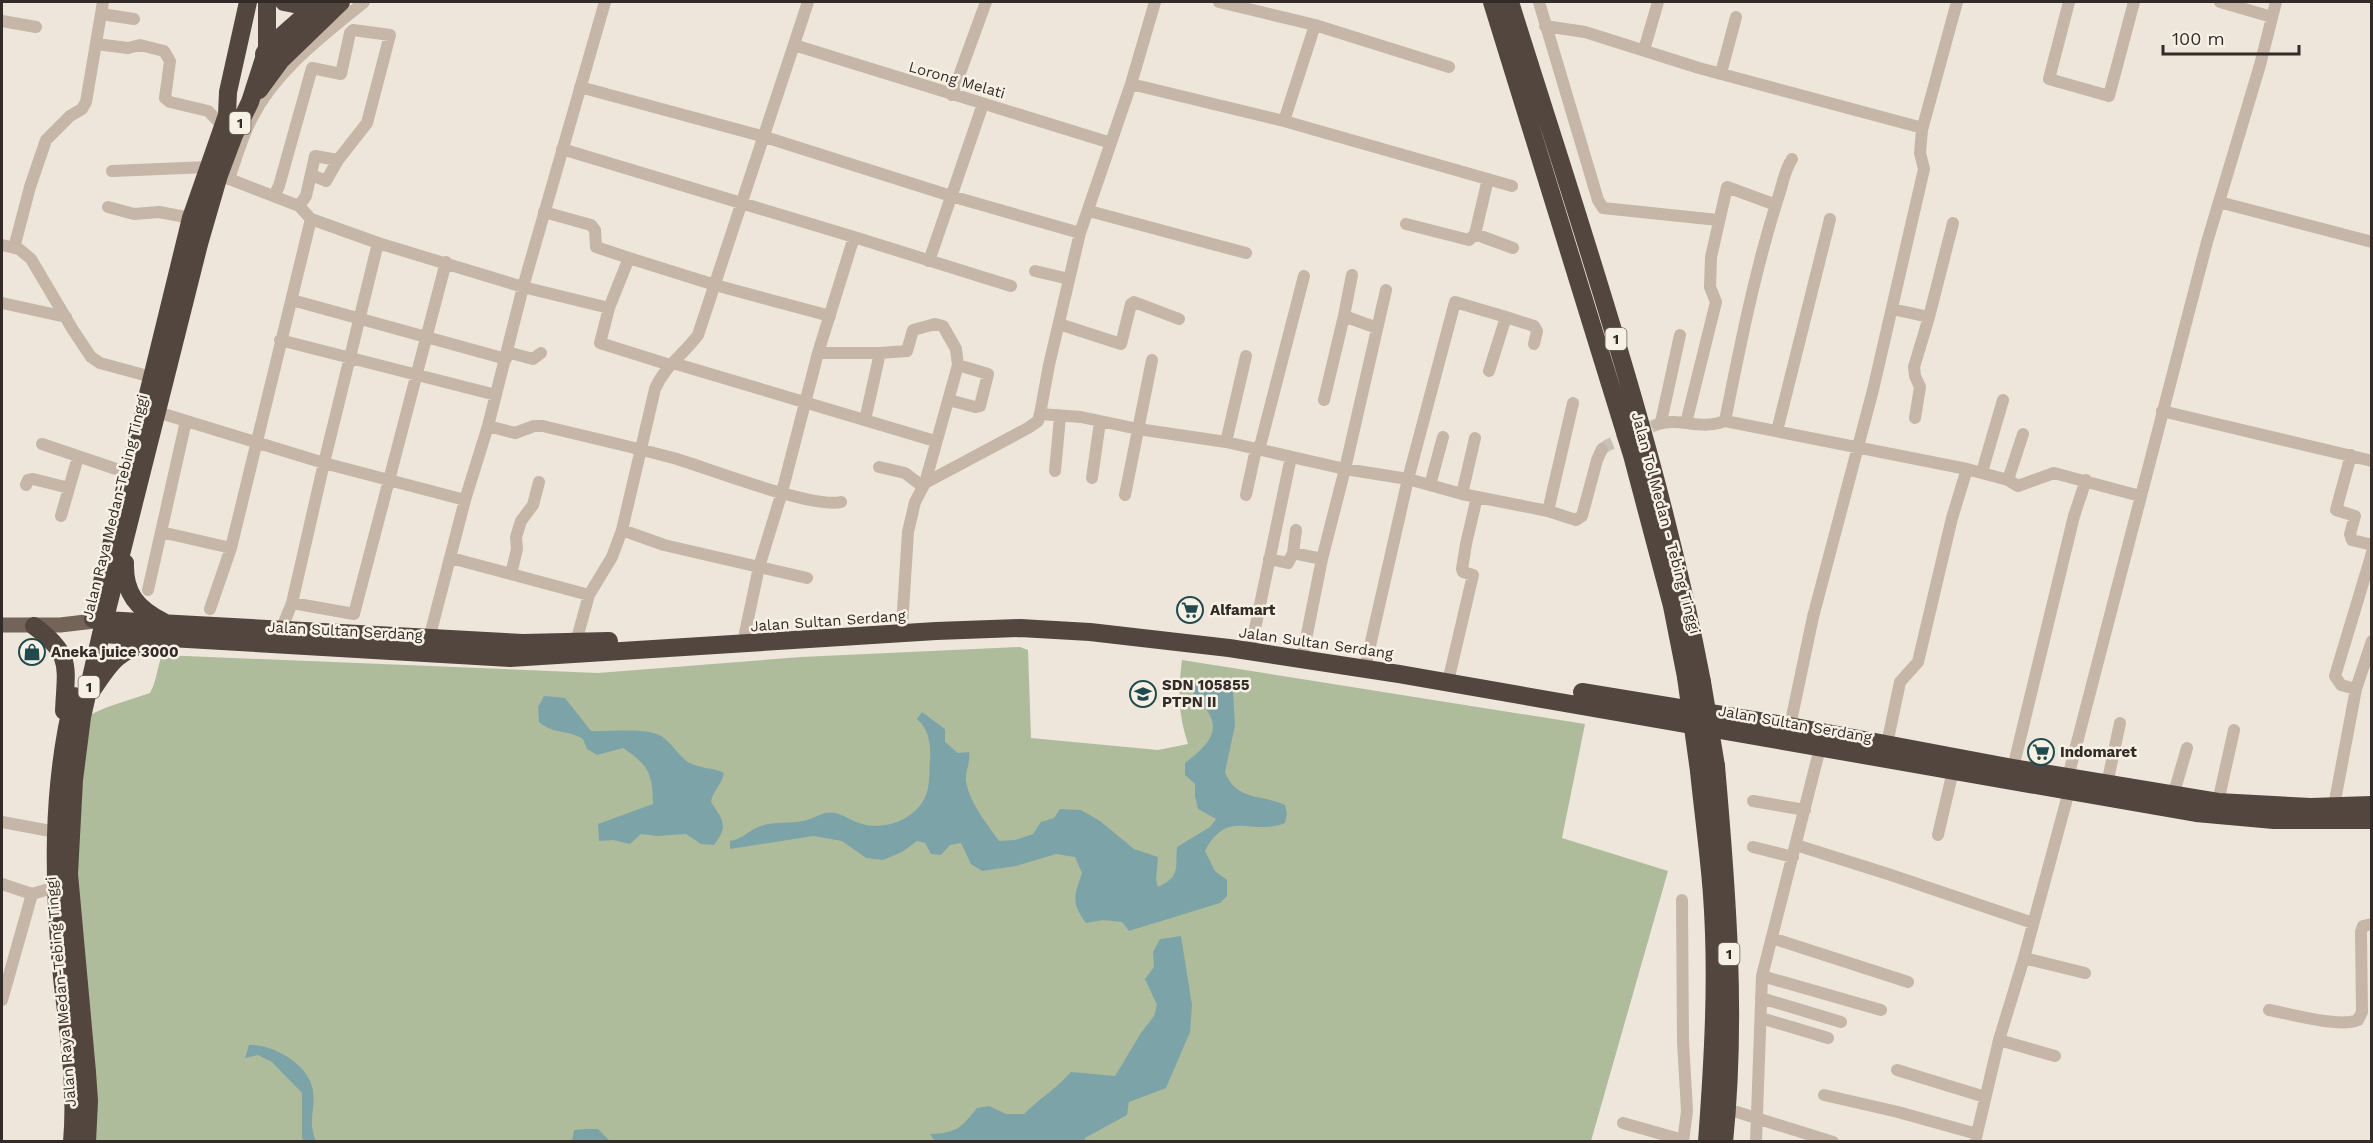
<svg xmlns="http://www.w3.org/2000/svg" width="2373" height="1143" font-family="'Work Sans',sans-serif">
<rect width="100%" height="100%" fill="#eee6da"/>
<path fill="#afbc9b" d="M1020,647L1028,650L1031,738L1158,750L1188,744C1178,713 1178,692 1182,660L1585,724L1562,838L1668,871L1591,1141H91L72,874L90,715C109,705 130,700 150,693C157,680 157,668 162,655L598,673L801,657Z"/>
<path fill="#7ca4a8" d="M1196,682L1227,686L1233,691L1235,726L1225,772C1236,801 1261,794 1285,805L1287,814L1285,823C1251,837 1228,807 1205,851L1215,871L1227,880V896L1220,903L1129,931L1122,922L1103,920L1086,923C1071,903 1074,896 1082,873L1075,857L1056,854L1016,866L982,871L971,864L961,843L950,845L941,855L931,854L925,843L917,841L902,852L883,860L866,858L842,841L814,836L730,849V841C742,839 747,832 758,827C772,821 789,824 803,821C811,820 817,815 825,813C839,810 847,819 859,823C884,832 919,819 927,792C930,783 929,770 930,760C931,745 929,729 917,719L922,712L945,729V742L958,753L969,752C971,762 965,771 966,781C970,804 986,822 999,841L1015,840L1033,834L1041,822L1054,818L1060,809L1081,810L1100,821L1134,849L1158,857L1156,880L1158,887C1181,876 1175,869 1177,847L1210,827L1216,819L1198,809L1195,796V784L1185,775V763C1217,739 1224,723 1193,695Z
M544,696L565,698L591,731C609,732 646,727 661,736C672,743 678,755 688,762C700,769 712,767 724,773C722,785 713,790 711,802C723,820 729,826 714,845L701,844L686,834L657,836L641,834L630,844L613,840L599,841L598,824L653,804C653,773 648,765 623,748L597,755L587,749L583,739C567,729 554,735 539,722L538,707Z
M1181,936L1192,1005L1190,1032L1166,1088L1129,1102L1127,1115L1085,1138V1141L934,1140L930,1134C957,1133 961,1128 977,1108L989,1106L1006,1114H1024C1039,1099 1057,1088 1071,1072L1115,1076L1141,1033L1154,1016L1157,1005L1145,979L1154,967L1153,952L1160,939Z
M249,1045C273,1044 310,1065 313,1091C316,1111 307,1119 316,1141H303L302,1137V1093L272,1062L258,1055L245,1058Z
M585,1129H598L610,1141H572L574,1130Z"/>
<g fill="none" stroke-linecap="round" stroke-linejoin="round">
<path stroke="#c8c1b6" stroke-width="12" stroke-dasharray="12 6" stroke-linecap="butt" d="M1602,449L1608,445L1658,424"/>
<path stroke="#c5b6a7" stroke-width="12" d="M1219,2L1315,25L1284,121
M1539,2L1598,200L1603,208L1718,220
M2069,2L2049,79L2109,96L2134,2
M2220,2L2272,17
M101,14L134,19
M2,21L36,27
M1315,25L1449,67
M1545,26L1585,32L1699,68L1919,127L1922,130L1920,153L1924,169L1873,390L1813,617L1790,726
M96,44L128,48L140,45L164,51L170,61L165,98L170,102L208,111L223,126
M794,45L1111,143
M1644,50L1658,2
M1721,73L1736,17
M1131,84L1284,121L1512,186
M580,87L765,137L951,196L1080,233
M952,95L986,2
M1922,130L1957,2
M562,149L854,237
M112,171L208,167
M219,175L299,206L311,219L378,243L523,287L609,308
M229,179C236,159 242,137 252,118C276,70 324,35 364,2
M1488,179L1475,234L1513,248
M274,196L279,186L312,68L341,74L350,33L353,30L390,35L367,123L338,160L326,181L312,175
M2219,202L2372,242
M299,206L306,196L315,156L338,160
M108,207L134,214L159,212L191,218
M1089,211L1246,253
M544,212L591,225L595,230L596,247L629,258L609,308L600,343L670,365
M1406,224L1469,240L1475,234
M2,245L19,249L31,259L73,330L91,357L100,363L159,379
M14,248L30,187L46,140L70,116L82,109L86,102L103,2
M629,258L715,285L830,316
M929,261L983,104
M1035,271L1069,279
M1352,275L1344,316L1377,328
M292,300L506,359
M2,303L66,317
M1892,309L1929,317L1953,223
M1506,317L1534,326L1537,331L1534,344
M1059,324L1121,344L1131,304L1134,302L1179,319
M280,340L496,395
M507,352L533,359L541,353
M818,353H880L907,351L913,330L935,324L943,326L956,349L958,365L925,483
M673,363L935,441
M949,400L975,407L980,406L988,374L958,365
M1324,400L1344,316
M2162,411L2372,461
M157,412L324,463L465,500L488,426L523,287L605,2
M1040,414L1081,417L1138,429L1226,442L1345,469L1408,479L1462,494L1548,511L1576,520L1582,516L1597,460L1602,449
M1915,418L1920,387L1915,376L1914,367L1929,317
M865,420L880,353
M1725,421C1740,346 1755,270 1778,198C1783,184 1784,171 1792,159
M1661,422L1680,335
M1686,423L1716,302L1710,287L1711,257L1727,187L1776,205
M1658,424C1681,417 1700,431 1725,421L1967,469L2008,480L2018,486L2054,473L2140,496
M488,426L515,433L534,426H543C588,437 633,447 677,459C710,469 813,509 841,502
M1777,431L1830,219
M1226,442L1246,356
M42,444L128,473
M1259,450L1304,276
M2351,455L2336,510L2355,516L2350,534L2352,540L2372,545
M879,467L905,473L922,486
M1055,471L1060,417
M1982,472L2003,400
M1092,478L1100,422
M2008,480L2023,434
M26,485L28,480L33,479L69,488
M1430,485L1443,437
M1462,494L1475,438
M1125,495L1152,360
M1246,495L1256,449
M1548,511L1573,403
M61,516L78,457
M622,530L664,545L807,578
M161,532L231,548
M1293,553L1296,530
M451,558L589,595
M1269,559L1288,563L1293,553L1322,559
M511,574L517,549L516,537L521,521L533,505L539,482
M148,590L186,421
M292,603L354,614L446,262
M210,609L231,548L311,219
M902,626L908,532L915,502L925,483L1028,428L1038,421L1040,414L1049,365L1080,233L1131,84L1155,2
M281,630L292,603L324,463L378,243
M745,633L759,567L782,492L818,353L854,237L1011,286
M429,639L465,500
M576,642L589,595L612,557L622,530L655,389C664,367 684,354 698,335L808,2
M1252,643L1291,457
M1304,649L1322,559L1345,469L1386,290
M1367,659L1408,479L1455,302L1506,317L1489,371
M1450,673L1473,575L1463,572L1462,569L1466,544L1477,497
M2356,689L2341,685L2335,676L2372,553
M1887,744L1900,682L1918,662L1952,518L1967,469
M2013,768L2074,516L2086,480
M2068,777L2207,242L2260,65L2276,2
M2107,784L2120,723
M2173,796L2187,748
M1753,801L1805,810
M2218,802L2234,730
M2334,806L2356,689L2372,641
M2,822L56,832
M1938,835L1953,771
M1796,845L1888,874L2033,923
M1753,847L1793,857
M2,884L32,894
M1682,900L1683,1041L1687,1111L1683,1142
M1772,938L1908,982
M2024,958L2085,973
M1762,976L1881,1010
M1761,998L1841,1022
M2,1000L32,894L56,887
M2269,1010C2290,1014 2340,1028 2358,1020L2362,1012L2361,932L2363,926L2372,924
M1761,1018L1828,1038
M1999,1040L2055,1056
M1897,1070L1985,1097
M1824,1095L1898,1112L1977,1134
M1737,1112L1833,1142
M1623,1123L1683,1140
M1756,1142L1762,976L1820,748
M1975,1142L1999,1040L2024,958L2069,791"/>
<path stroke="#736359" stroke-width="15" d="M2,625H60L103,620"/>
<path stroke="#52463f" stroke-width="18" d="M284,2L299,5L313,2
M1492,2L1632,455L1672,606L1686,677
M1510,2C1580,226 1658,450 1702,682
M264,54L267,49L320,2
M259,90L281,60L341,2
M125,563C124,593 137,609 164,622
M93,619L191,218L227,115L228,92L248,2
M104,620L523,643L609,641
M34,626C73,655 66,666 64,711
M101,634L510,658L936,631L1020,628L1090,632L1229,648L1399,674L2196,813L2274,820H2372
M93,689C111,661 120,649 153,642
M1582,692L1790,726L2013,768L2218,802L2311,807L2372,805
M1716,766C1727,891 1737,1017 1724,1142
M1699,771C1703,812 1709,853 1712,895C1718,977 1713,1060 1707,1142
M72,1142C77,1087 68,1031 62,977C53,884 51,787 74,696
M87,1142L89,1101L87,1072L69,874L74,780L82,717L101,634L199,244L219,175L234,135L250,102L267,49V2"/>
<path stroke="#52463f" stroke-width="18" d="M1686,677L1699,771
M1702,682L1716,766"/>
</g>
<defs>
<symbol id="supermarket-ring" viewBox="-11 -11 22 22"><circle r="9.5" fill="#f7f0e5" stroke="#214a4f" stroke-width="1.5"/><path d="M-6-5.5h2.5l.6 2H6L4.5 2H-2.5L-4.4-4H-6ZM-1.5 3.2a1.3 1.3 0 1 0 .1 0ZM3 3.2a1.3 1.3 0 1 0 .1 0Z" fill="#214a4f"/></symbol>
<symbol id="shop-ring" viewBox="-11 -11 22 22"><circle r="9.5" fill="#f7f0e5" stroke="#214a4f" stroke-width="1.5"/><path d="M-5-2.5h2.3a2.7 3.5 0 0 1 5.4 0H5L5.5 6h-11ZM-1.5-2.5h3a1.5 2.3 0 0 0-3 0Z" fill="#214a4f"/></symbol>
<symbol id="school-ring" viewBox="-11 -11 22 22"><circle r="9.5" fill="#f7f0e5" stroke="#214a4f" stroke-width="1.5"/><path d="M0-5L7-2L0 1L-7-2ZM-4 1L0 2.5L4 1V4Q0 6-4 4Z" fill="#214a4f"/></symbol>
</defs>
<g fill-rule="evenodd">
<use href="#supermarket-ring" x="1175" y="595" width="30" height="30"/>
<use href="#shop-ring" x="17" y="637" width="30" height="30"/>
<use href="#school-ring" x="1128" y="679" width="30" height="30"/>
<use href="#supermarket-ring" x="2026" y="737" width="30" height="30"/>
</g>
<g text-anchor="middle" stroke-width="5" stroke-linejoin="round" paint-order="stroke">
<g fill="#f7f0e5" stroke="#6d6660" stroke-width="1.5">
<rect x="229.5" y="112" width="21" height="22" rx="4.5"/>
<rect x="1605.5" y="328" width="21" height="22" rx="4.5"/>
<rect x="78.5" y="676" width="21" height="22" rx="4.5"/>
<rect x="1718.5" y="943" width="21" height="22" rx="4.5"/>
</g>
<g font-size="14" font-weight="bold" fill="#322b27">
<text x="240" y="128">1</text>
<text x="1616" y="344">1</text>
<text x="89" y="692">1</text>
<text x="1729" y="959">1</text>
</g>
<g font-size="15" fill="#322b27" stroke="#f7f0e5">
<text transform="translate(957 80) rotate(16)" y="5">Lorong Melati</text>
<text transform="translate(115 507) rotate(-76)" y="5">Jalan Raya Medan-Tebing Tinggi</text>
<text transform="translate(1666 523) rotate(75)" y="5">Jalan Tol Medan - Tebing Tinggi</text>
<text transform="translate(828 621) rotate(-4)" y="5">Jalan Sultan Serdang</text>
<text transform="translate(345 631) rotate(3)" y="5">Jalan Sultan Serdang</text>
<text transform="translate(1316 643) rotate(8)" y="5">Jalan Sultan Serdang</text>
<text transform="translate(1795 724) rotate(10)" y="5">Jalan Sultan Serdang</text>
<text transform="translate(61 992) rotate(-95)" y="5">Jalan Raya Medan-Tebing Tinggi</text>
</g>
<g font-size="15" font-weight="bold" fill="#322b27" stroke="#f7f0e5" text-anchor="start">
<text x="1210" y="615">Alfamart</text>
<text x="51" y="657">Aneka juice 3000</text>
<text x="1162" y="690">SDN 105855<tspan x="1162" dy="17">PTPN II</tspan></text>
<text x="2060" y="757">Indomaret</text>
</g>
</g>
<rect width="2373" height="1143" fill="none" stroke="#322b27" stroke-width="6"/>
<path d="M2163 45v9h136v-9" fill="none" stroke="#322b27" stroke-width="3"/>
<text x="2172" y="45" font-size="18" fill="#322b27" stroke="#f7f0e5" stroke-width="4.5" paint-order="stroke">100 m</text>
</svg>
